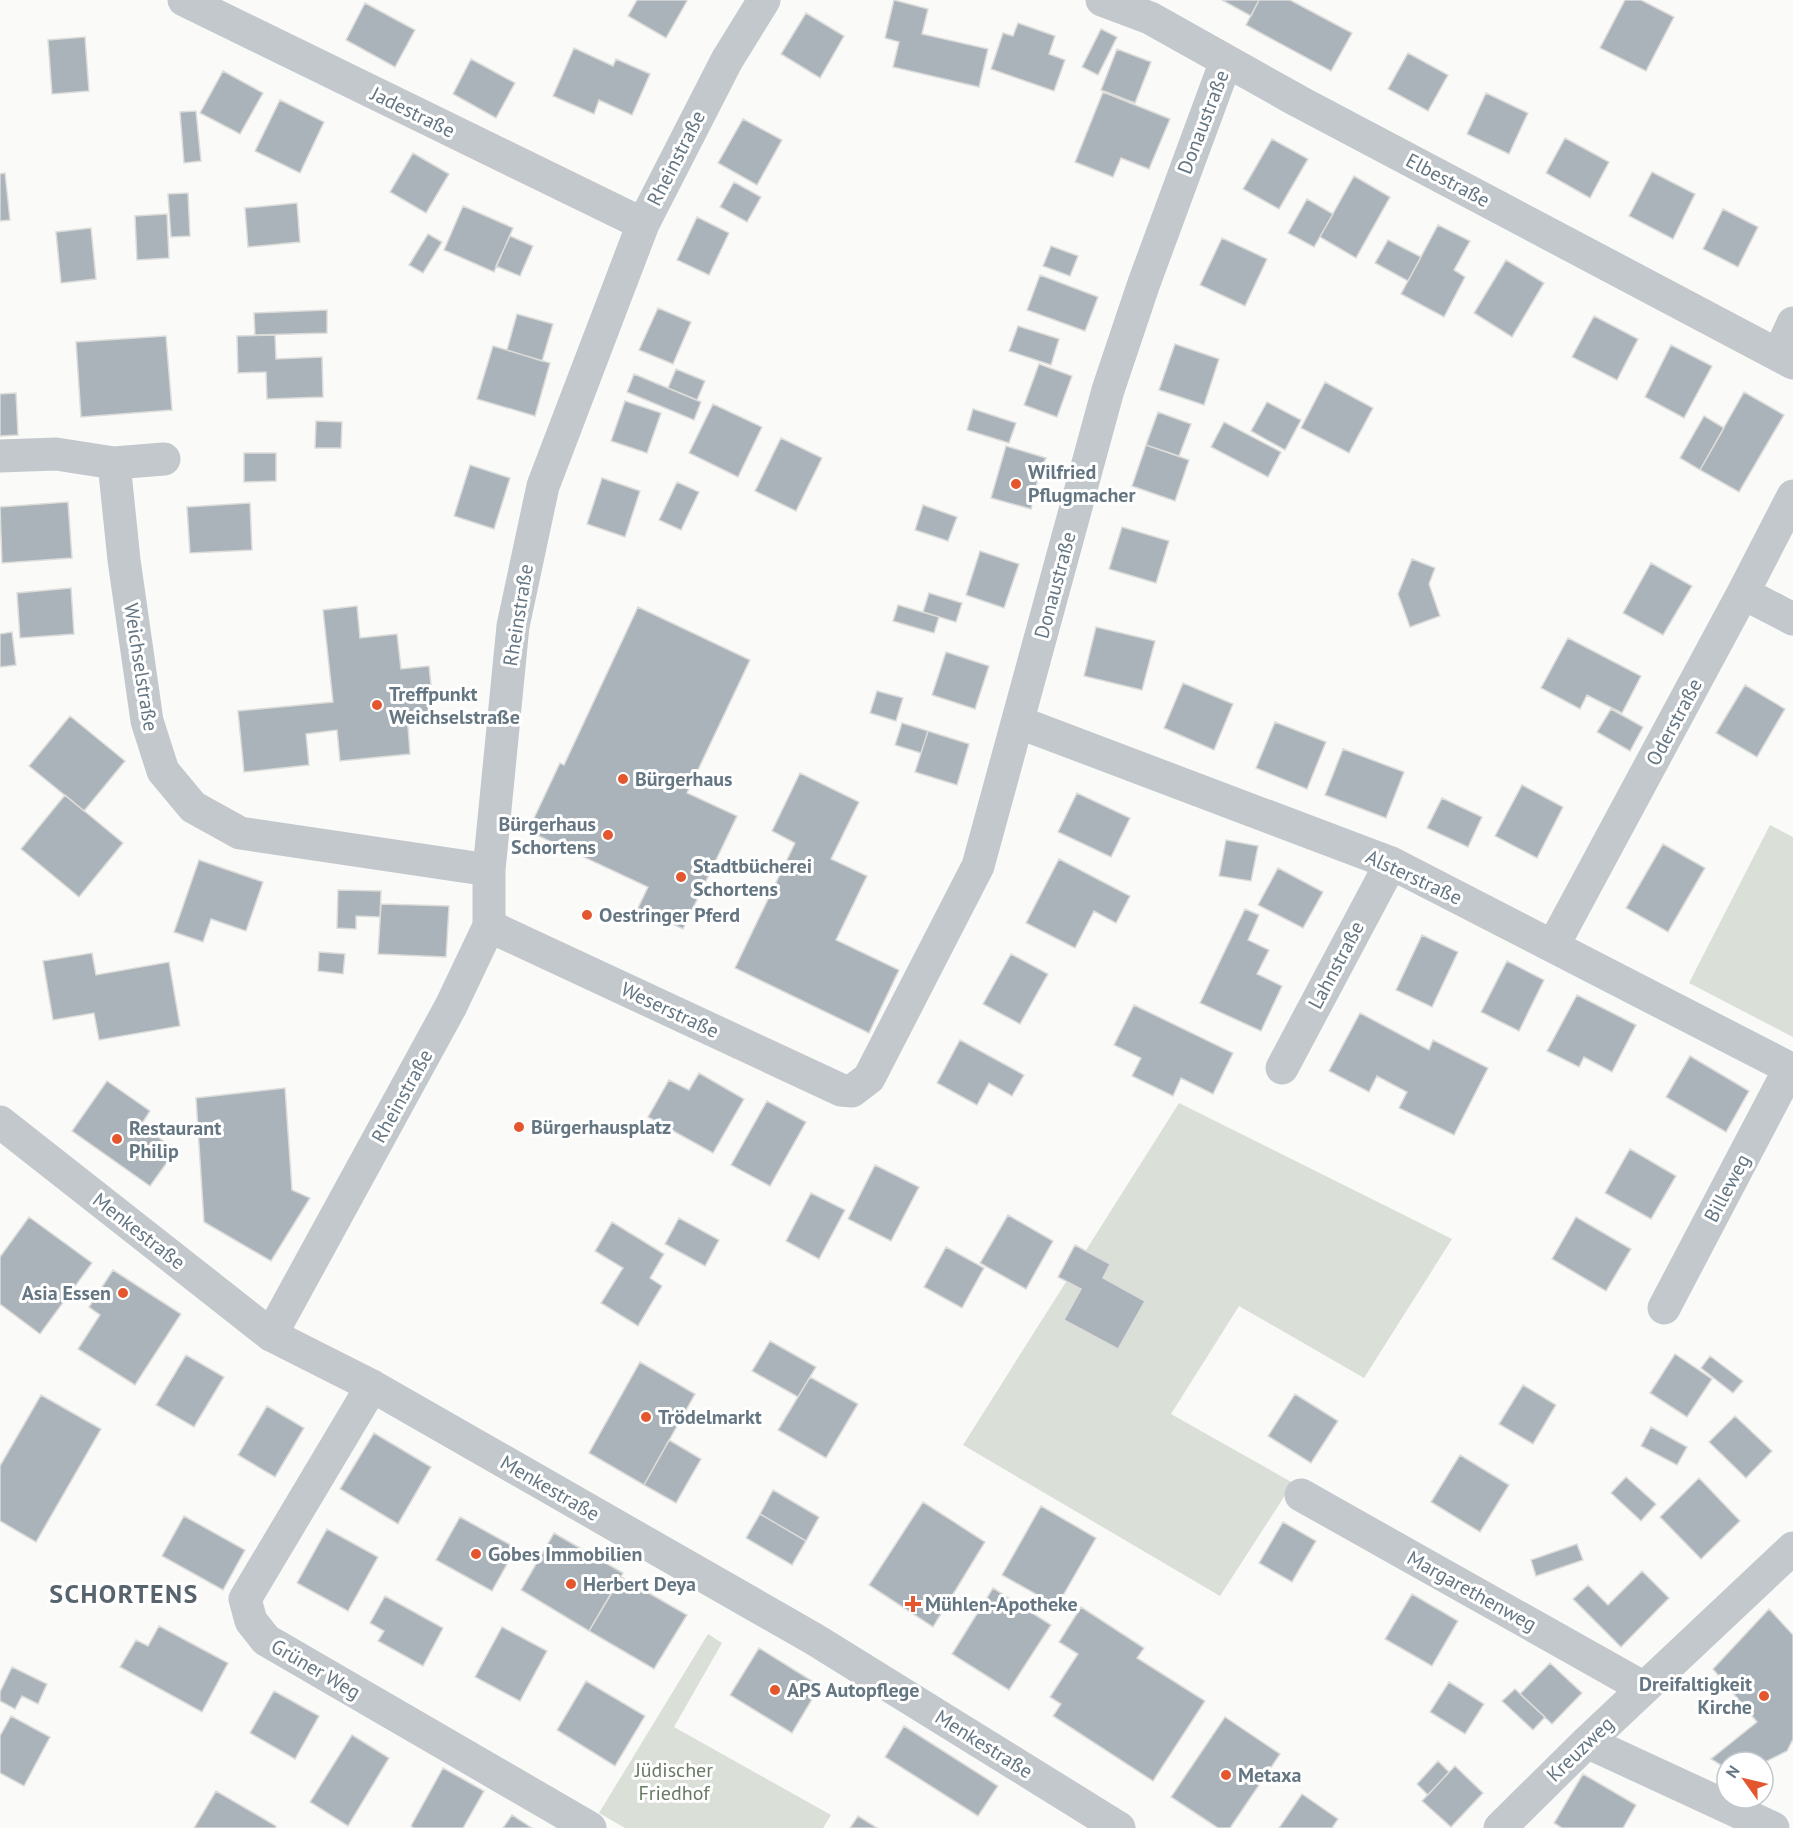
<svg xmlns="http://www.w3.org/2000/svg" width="1793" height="1828" font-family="'PT Sans',sans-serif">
<rect width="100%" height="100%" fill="#fafaf8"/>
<path fill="#dadfd7" d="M1770,825L1793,837V1037L1689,983Z
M1179,1103L1452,1239L1364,1378L1239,1306L1171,1414L1293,1483L1220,1596L963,1445Z
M708,1634L722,1643L674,1727L831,1815L823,1828H625L599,1813Z"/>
<path fill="#aab3b9" stroke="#dcdcda" stroke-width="1.5" d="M637,0H686L687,1L666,38L628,16Z
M894,0L928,9L922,34L988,49L979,87L893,67L899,42L885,38Z
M1222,0H1259L1251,16Z
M1259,0H1290L1352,33L1331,71L1246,25Z
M1625,0H1641L1674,17L1646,71L1600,48Z
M365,3L415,30L395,67L346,40Z
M806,13L844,36L820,78L781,54Z
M1018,23L1055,36L1049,54L1065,60L1054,91L991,69L1003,33L1013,36Z
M1101,29L1117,37L1098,75L1082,67Z
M85,37L89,91L52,94L48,40Z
M574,48L613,66L616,59L650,74L632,115L599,100L594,114L553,96Z
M1117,49L1151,62L1135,103L1101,90Z
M1408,53L1448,75L1428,111L1388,89Z
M471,59L515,83L496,118L453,94Z
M223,71L263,93L240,134L200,113Z
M1103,92L1170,119L1149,169L1121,158L1113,177L1075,162Z
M1486,93L1528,113L1509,154L1467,134Z
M280,100L324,122L300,173L255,151Z
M196,111L201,161L184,163L180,112Z
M743,119L782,140L757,185L718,163Z
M1565,138L1609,162L1590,198L1546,173Z
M1272,139L1308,159L1279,209L1243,189Z
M413,153L449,174L426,213L390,192Z
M1652,172L1695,194L1673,239L1629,216Z
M5,173L10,220L0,221V174Z
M1354,176L1390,197L1356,258L1320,237Z
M734,182L761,197L747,222L720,207Z
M188,193L190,236L171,237L168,194Z
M1307,199L1333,214L1314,247L1288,233Z
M297,203L300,242L248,247L245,208Z
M463,206L513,228L494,272L444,250Z
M1723,209L1758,227L1738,267L1703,249Z
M167,214L169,258L137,260L135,216Z
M697,217L729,233L709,275L677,260Z
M1438,225L1470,241L1454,270L1465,277L1444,317L1401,294Z
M91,228L96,279L61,283L56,232Z
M428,234L442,242L423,273L409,265Z
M510,236L533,246L520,276L496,266Z
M1222,238L1267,259L1245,306L1200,285Z
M1388,240L1421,257L1408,281L1375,263Z
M1051,246L1078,256L1070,276L1043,266Z
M1506,260L1544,283L1512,337L1474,313Z
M1040,275L1098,297L1085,331L1027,310Z
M658,308L691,322L673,364L639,350Z
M327,310V333L255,335L254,313Z
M517,314L553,324L542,361L507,350Z
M1594,316L1638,339L1617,380L1572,357Z
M1018,326L1059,339L1051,365L1009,351Z
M275,335L276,359L322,357L323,397L267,399L266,372L238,373L237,336Z
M166,336L172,410L81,417L76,342Z
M1175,344L1219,359L1204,405L1159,390Z
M1671,345L1712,366L1684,418L1645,397Z
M493,346L550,363L535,416L477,399Z
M1039,364L1072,376L1057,417L1024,405Z
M676,369L705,381L697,400L668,388Z
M634,374L701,402L694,420L627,392Z
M1325,382L1373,408L1349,453L1301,428Z
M1744,392L1784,415L1739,492L1700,470Z
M16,393L18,435L0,436V394Z
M625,401L661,413L647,453L611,441Z
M1267,402L1301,420L1285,450L1251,431Z
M713,404L762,427L738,477L689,453Z
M973,409L1016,423L1009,443L967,430Z
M1158,412L1191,424L1179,456L1146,445Z
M1704,416L1724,428L1700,470L1680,458Z
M316,421L342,422L341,448H315Z
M1224,422L1281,452L1268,477L1211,447Z
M781,438L822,458L796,511L755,491Z
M1146,445L1189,460L1175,501L1132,486Z
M1006,446L1046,458L1040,470L1031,509L991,498Z
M244,453H276V481L244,482Z
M470,465L510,478L494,529L454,516Z
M602,478L640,491L625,537L587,524Z
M677,482L699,492L681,530L659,520Z
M68,502L72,558L2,563L0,507Z
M250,503L252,550L190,553L187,507Z
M923,505L957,517L948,541L915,530Z
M1122,527L1169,541L1156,583L1109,569Z
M980,551L1019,564L1004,608L966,595Z
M1412,559L1435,568L1429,584L1440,616L1410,627L1398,594Z
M1651,563L1692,586L1663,635L1623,613Z
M71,588L74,634L20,638L17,593Z
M929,593L962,603L956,622L923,612Z
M898,605L939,617L934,633L893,621Z
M357,606L360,638L397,634L401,669L429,666L435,723L408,726L410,754L340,761L337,730L306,734L309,765L244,772L238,711L333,702L323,610Z
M638,607L750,660L687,793L737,816L683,929L638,908L648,887L528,831L560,763L564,765Z
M1096,627L1155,641L1142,690L1084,676Z
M12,632L16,665L0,667V634Z
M1568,638L1641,676L1622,713L1587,695L1580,709L1541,688Z
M946,652L989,666L975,709L932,695Z
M1183,683L1233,704L1214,750L1164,728Z
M1745,685L1785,709L1757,757L1716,733Z
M877,691L903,698L896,721L870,713Z
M1611,709L1643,727L1630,751L1597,732Z
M70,716L125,761L84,811L29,766Z
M1275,722L1326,742L1307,789L1256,768Z
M902,723L928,731L921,753L895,745Z
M928,731L969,744L957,785L915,772Z
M1343,749L1404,772L1386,818L1325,795Z
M800,773L859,802L831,859L867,876L836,940L899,970L869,1033L735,968L795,843L772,831Z
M1522,785L1563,807L1537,858L1495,836Z
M1077,793L1130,818L1111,857L1058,832Z
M65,795L123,843L79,897L21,849Z
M1442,798L1482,817L1468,847L1427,828Z
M1226,840L1258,846L1251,881L1219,876Z
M1663,844L1705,868L1668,932L1626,908Z
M1059,859L1130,896L1116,923L1094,911L1075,948L1026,923Z
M199,860L263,882L246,931L211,919L203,942L174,932Z
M1278,868L1323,892L1303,928L1258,905Z
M338,890L381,891L380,917L356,916V929L337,928Z
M381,904L449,906L446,957L378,954Z
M1245,909L1259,915L1248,940L1269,950L1257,974L1282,986L1261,1031L1200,1003Z
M1422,935L1458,952L1432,1007L1396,990Z
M319,952L345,954L343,974L318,971Z
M92,953L96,975L169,962L180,1026L99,1040L94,1013L53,1020L43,961Z
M1011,954L1048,974L1020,1024L983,1004Z
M1507,961L1544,980L1519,1031L1481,1012Z
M1577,995L1636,1025L1612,1072L1584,1057L1579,1067L1547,1051Z
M1134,1005L1233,1053L1213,1094L1181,1078L1173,1096L1132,1076L1141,1058L1114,1045Z
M1360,1013L1429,1050L1433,1040L1488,1068L1454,1135L1399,1108L1407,1092L1377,1076L1369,1092L1329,1071Z
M960,1040L1024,1075L1012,1096L989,1083L977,1105L937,1083Z
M1690,1056L1749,1091L1726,1132L1666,1097Z
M699,1073L744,1099L713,1153L648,1117L669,1080L689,1090Z
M107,1081L150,1111L141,1125L176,1150L150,1186L72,1131Z
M285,1088L292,1190L310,1198L271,1261L204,1222L196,1098Z
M767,1101L806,1122L770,1186L731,1165Z
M1630,1149L1676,1176L1651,1219L1605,1193Z
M875,1165L919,1187L891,1241L848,1219Z
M811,1193L845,1210L819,1259L786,1241Z
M1008,1215L1053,1241L1026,1289L980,1263Z
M29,1217L92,1263L40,1334L0,1304V1257Z
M1576,1217L1631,1249L1606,1291L1552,1259Z
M679,1218L719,1240L705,1266L665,1244Z
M612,1222L664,1254L650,1278L662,1286L638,1326L601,1303L623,1268L595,1251Z
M1075,1245L1110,1264L1103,1278L1145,1301L1118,1349L1064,1320L1081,1289L1058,1277Z
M946,1247L984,1268L962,1308L924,1287Z
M113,1270L181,1314L135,1385L78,1349L100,1315L89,1307Z
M770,1341L816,1367L798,1397L752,1371Z
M1675,1354L1712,1379L1687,1417L1650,1393Z
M186,1355L224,1377L194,1427L156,1405Z
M1710,1356L1743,1381L1733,1393L1701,1368Z
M640,1362L695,1394L644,1485L589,1453Z
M810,1377L858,1404L826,1458L778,1430Z
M1523,1385L1556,1405L1533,1444L1499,1424Z
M1295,1394L1338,1421L1311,1463L1268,1436Z
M41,1395L101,1429L36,1542L0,1521V1466Z
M267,1406L304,1428L275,1477L238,1455Z
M1735,1416L1772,1451L1746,1478L1709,1442Z
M1651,1427L1687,1447L1677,1465L1641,1446Z
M374,1433L431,1467L398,1524L340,1489Z
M669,1440L701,1459L676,1503L644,1485Z
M1460,1455L1509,1485L1480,1532L1431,1502Z
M1626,1477L1656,1504L1641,1521L1611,1493Z
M1699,1478L1740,1521L1701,1559L1660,1517Z
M773,1490L819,1517L806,1541L760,1514Z
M923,1502L985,1542L933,1627L869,1585Z
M1041,1506L1096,1538L1057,1606L1002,1575Z
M760,1514L806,1541L792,1565L746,1538Z
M184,1516L245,1550L223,1590L162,1556Z
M460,1517L516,1548L492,1591L436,1560Z
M1283,1522L1316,1541L1292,1582L1259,1563Z
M327,1529L378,1557L348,1611L297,1583Z
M554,1533L623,1573L589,1631L521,1590Z
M1577,1544L1583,1560L1536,1576L1531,1560Z
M1642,1571L1669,1598L1621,1647L1573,1599L1588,1585L1608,1605Z
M621,1577L687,1615L654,1669L589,1631Z
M993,1588L1051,1625L1009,1690L952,1654Z
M1412,1594L1458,1621L1432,1666L1385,1639Z
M385,1596L443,1628L423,1666L378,1641L384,1631L370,1623Z
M1081,1607L1144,1648L1137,1658L1205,1701L1153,1781L1053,1716L1061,1704L1050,1697L1078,1654L1059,1642Z
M1769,1609L1793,1635V1739L1787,1751L1763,1763L1727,1762V1769L1711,1759L1757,1722L1713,1669Z
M159,1626L228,1663L202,1712L120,1667L136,1640L148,1646Z
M502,1627L547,1651L520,1701L475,1677Z
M759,1648L820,1686L792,1733L730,1695Z
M1550,1663L1582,1693L1552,1724L1520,1694Z
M12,1667L47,1684L38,1704L22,1696L15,1709L0,1701V1692Z
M586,1681L645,1716L615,1766L557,1730Z
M1449,1682L1484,1704L1465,1734L1430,1712Z
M1515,1689L1545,1717L1533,1730L1502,1701Z
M274,1691L319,1716L295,1759L250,1733Z
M11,1716L50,1737L24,1786L0,1773V1736Z
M1225,1717L1280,1754L1230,1828H1218L1171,1797Z
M904,1726L998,1786L978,1816L885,1757Z
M352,1735L389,1758L348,1826L310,1802Z
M1438,1761L1449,1772L1428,1795L1417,1784Z
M1455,1766L1483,1793L1451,1827L1422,1801Z
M443,1768L484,1791L463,1828H414L411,1826Z
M1583,1774L1636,1805L1623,1828H1562L1554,1823Z
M216,1791L276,1826L275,1828H194Z
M1302,1794L1338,1819L1332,1828H1279Z
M512,1815L532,1828H503Z
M858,1816L877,1828H850Z"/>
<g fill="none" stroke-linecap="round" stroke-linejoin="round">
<path stroke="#c3c8cc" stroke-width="33" d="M184,0L643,224
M1102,0L1150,18L1298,101L1793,363
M1779,354L1793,323
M0,456L56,454L114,463
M164,459L114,463L124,560L147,721L163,771L193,807L240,833L489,870
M1743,593L1793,619
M1018,722L1391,863L1793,1070
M489,926L841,1090L852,1091L869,1078L978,866L1108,390L1144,283L1226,61
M1553,946L1743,593L1793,496
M1282,1068L1391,863
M1664,1308L1790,1068
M271,1335L451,1006L489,926V870L513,626L543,486L643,224L727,60L764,0
M372,1386L245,1599L251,1621L266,1640L590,1828
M1301,1495L1644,1688
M1587,1742L1773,1828
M1500,1828L1587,1742L1793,1548"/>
<path stroke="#c3c8cc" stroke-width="33" d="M0,1122L271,1335L372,1386L814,1639L1119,1828"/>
</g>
<g fill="#e4572e" stroke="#fff" stroke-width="2">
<circle cx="1016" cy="484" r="6"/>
<circle cx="377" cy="705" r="6"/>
<circle cx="623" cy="779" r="6"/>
<circle cx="608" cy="835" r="6"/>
<circle cx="681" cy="877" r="6"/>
<circle cx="587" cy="915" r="6"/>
<circle cx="519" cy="1127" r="6"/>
<circle cx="117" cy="1139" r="6"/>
<circle cx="123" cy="1293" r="6"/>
<circle cx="646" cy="1417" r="6"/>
<circle cx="476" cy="1554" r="6"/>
<circle cx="571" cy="1584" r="6"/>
<path d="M910 1595h6v6h6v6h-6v6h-6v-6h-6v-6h6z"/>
<circle cx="775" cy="1690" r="6"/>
<circle cx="1764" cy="1696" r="6"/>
<circle cx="1226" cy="1775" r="6"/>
</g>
<g text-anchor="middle" stroke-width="6" stroke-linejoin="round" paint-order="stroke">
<g font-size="20" fill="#657683" stroke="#fff">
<text transform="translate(413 112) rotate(26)" y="7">Jadestraße</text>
<text transform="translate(1203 122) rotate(-69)" y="7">Donaustraße</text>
<text transform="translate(676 158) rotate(-63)" y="7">Rheinstraße</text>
<text transform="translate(1448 180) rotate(28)" y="7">Elbestraße</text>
<text transform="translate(1055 585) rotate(-75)" y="7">Donaustraße</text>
<text transform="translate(518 615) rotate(-81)" y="7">Rheinstraße</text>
<text transform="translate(141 667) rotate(81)" y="7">Weichselstraße</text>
<text transform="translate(1674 722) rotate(-62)" y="7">Oderstraße</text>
<text transform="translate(1414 877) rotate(25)" y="7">Alsterstraße</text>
<text transform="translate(1336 965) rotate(-62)" y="7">Lahnstraße</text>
<text transform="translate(670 1010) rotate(25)" y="7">Weserstraße</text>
<text transform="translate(402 1096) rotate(-61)" y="7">Rheinstraße</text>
<text transform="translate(1727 1188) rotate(-62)" y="7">Billeweg</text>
<text transform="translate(139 1231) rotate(38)" y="7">Menkestraße</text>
<text transform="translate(550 1488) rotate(30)" y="7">Menkestraße</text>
<text transform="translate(1472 1591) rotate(29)" y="7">Margarethenweg</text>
<text transform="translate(316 1669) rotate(30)" y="7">Grüner Weg</text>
<text transform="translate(984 1744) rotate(32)" y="7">Menkestraße</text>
<text transform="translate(1580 1749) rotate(-44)" y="7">Kreuzweg</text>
</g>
<g font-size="20" font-weight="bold" fill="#657683" stroke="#fff" text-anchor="start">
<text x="1028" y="479">Wilfried<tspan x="1028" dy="23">Pflugmacher</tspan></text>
<text x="389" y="701">Treffpunkt<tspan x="389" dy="23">Weichselstraße</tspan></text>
<text x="635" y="786">Bürgerhaus</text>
<text x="596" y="831" text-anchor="end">Bürgerhaus<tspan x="596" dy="23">Schortens</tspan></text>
<text x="693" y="873">Stadtbücherei<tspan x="693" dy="23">Schortens</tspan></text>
<text x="599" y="922">Oestringer Pferd</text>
<text x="531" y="1134">Bürgerhausplatz</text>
<text x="129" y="1135">Restaurant<tspan x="129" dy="23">Philip</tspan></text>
<text x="111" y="1300" text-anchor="end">Asia Essen</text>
<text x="658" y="1424">Trödelmarkt</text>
<text x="488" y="1561">Gobes Immobilien</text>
<text x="583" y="1591">Herbert Deya</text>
<text x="925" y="1611">Mühlen-Apotheke</text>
<text x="1752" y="1691" text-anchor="end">Dreifaltigkeit<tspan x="1752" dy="23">Kirche</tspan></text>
<text x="787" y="1697">APS Autopflege</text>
<text x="1238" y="1782">Metaxa</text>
</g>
<g font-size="20" fill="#687a64" stroke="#fff">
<text x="674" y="1777">Jüdischer<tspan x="674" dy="23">Friedhof</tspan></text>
</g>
<g font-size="26" font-weight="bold" letter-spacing="1.5" fill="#57646e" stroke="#fff">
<text x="124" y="1603">SCHORTENS</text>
</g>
</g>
<g transform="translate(1745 1780) rotate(304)"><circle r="28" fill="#ffffff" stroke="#c1c8cd" stroke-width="1.5"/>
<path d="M0-4.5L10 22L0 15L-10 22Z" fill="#e4572e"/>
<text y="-9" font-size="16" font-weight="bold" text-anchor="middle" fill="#657683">N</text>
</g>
</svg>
